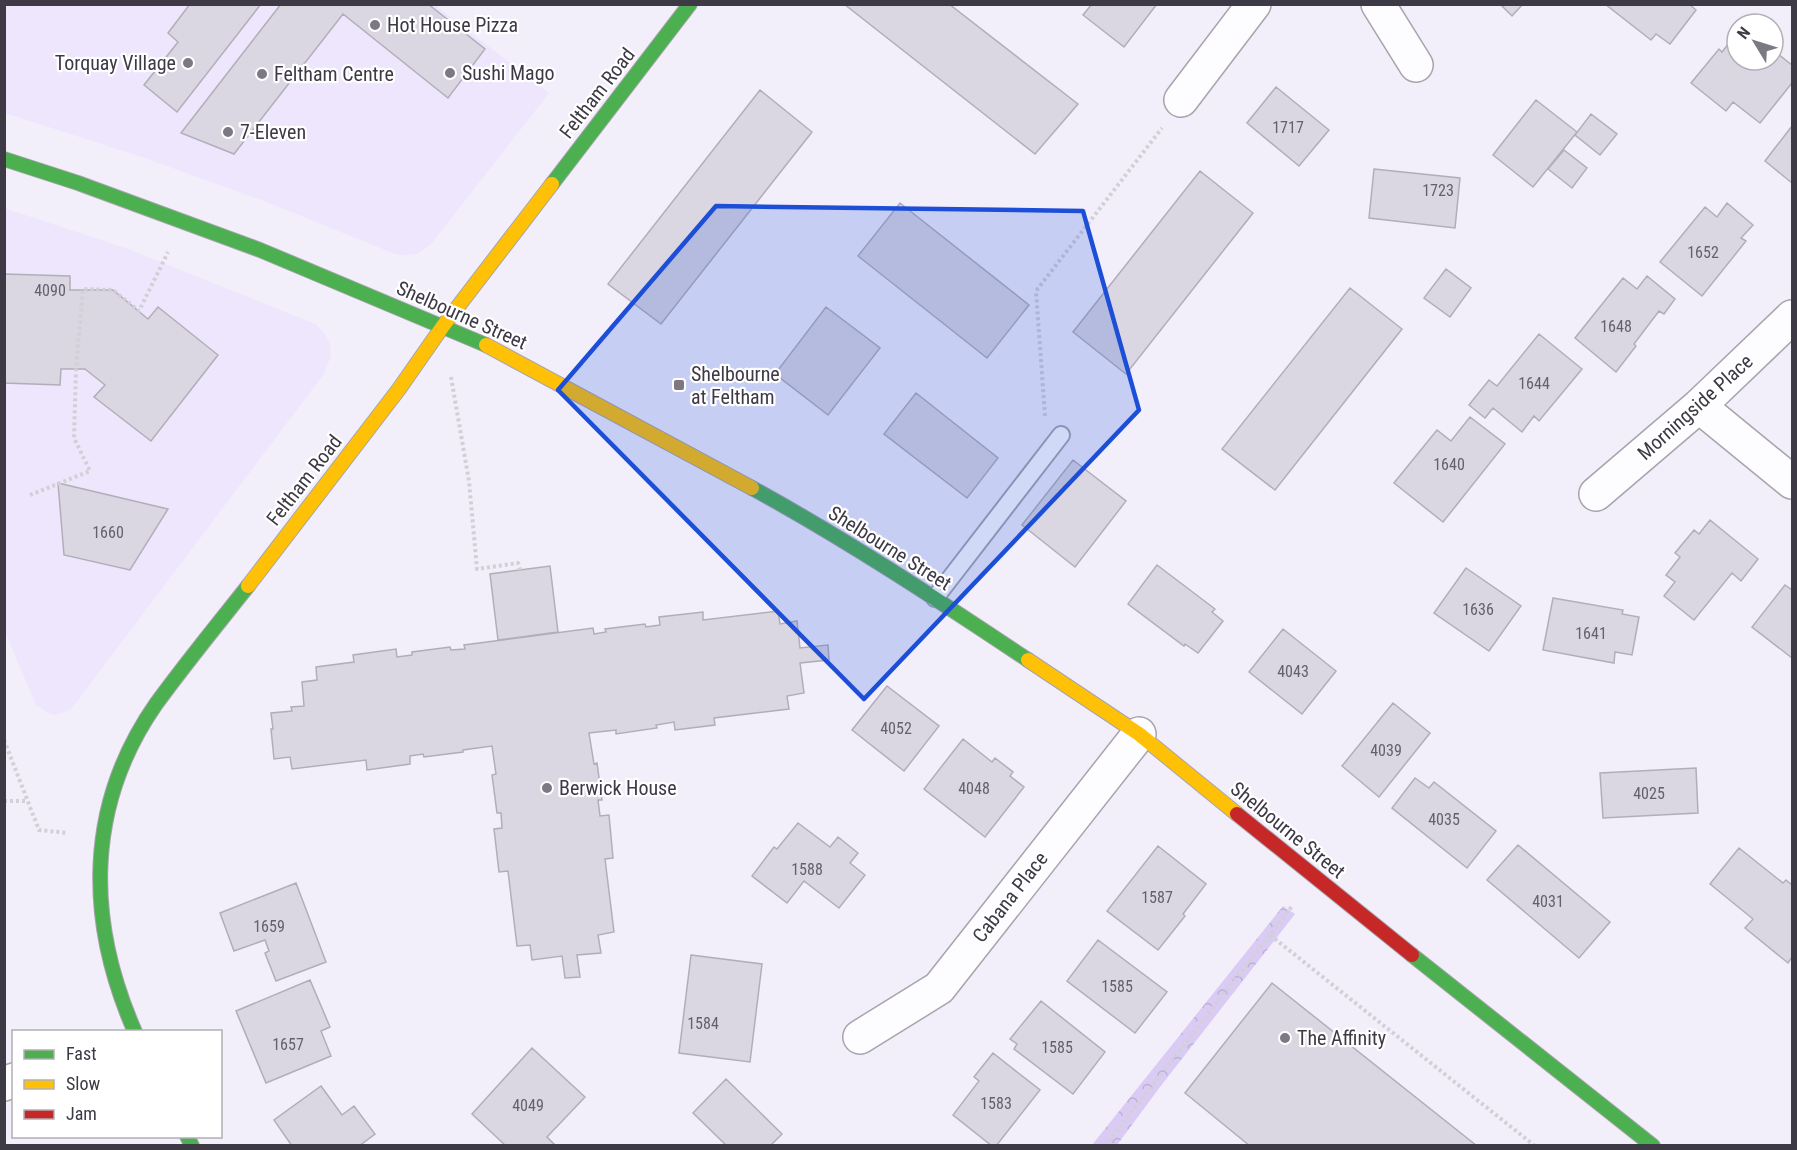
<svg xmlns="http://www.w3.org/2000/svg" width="1797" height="1150" font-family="'Roboto Condensed',sans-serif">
<defs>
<pattern id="park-crowns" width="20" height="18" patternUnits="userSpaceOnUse" patternTransform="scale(1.5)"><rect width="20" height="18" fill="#dacbf4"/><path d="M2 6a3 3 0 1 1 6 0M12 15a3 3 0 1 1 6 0" fill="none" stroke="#bcafd3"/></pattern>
</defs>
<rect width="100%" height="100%" fill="#f2eefa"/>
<path fill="#eee6fd" d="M4,5H435L549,93L431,244L417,254L405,255L395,254L269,203L145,158L5,113Z
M4,208L128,249L305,320L317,325L326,336L330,345L331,356L323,375L75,704L70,710L55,715L48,713L36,705L5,632Z"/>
<path fill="url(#park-crowns)" d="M1283,906L1295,914L1160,1087L1117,1145H1092Z"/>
<path fill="#dad6e2" stroke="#b2aeb9" stroke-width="1.5" d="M190,4H261L177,112L144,85L178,42L168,33Z
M281,4H428L485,49L448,98L343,14L234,154L181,133Z
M844,4H949L1078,104L1035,154Z
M1092,4H1157L1124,47L1083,15Z
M1500,4H1523L1512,16Z
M1605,4H1689L1696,10L1670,44L1656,34L1651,40Z
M1737,33V60H1773V50L1792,65V83L1760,123L1733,102L1726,111L1691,83L1719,49L1722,52Z
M1276,87L1329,130L1299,166L1247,123Z
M760,90L812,132L661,324L608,284Z
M1536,100L1577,132L1533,187L1493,155Z
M1591,114L1617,134L1600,155L1575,135Z
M1792,126V183L1765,161Z
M1564,150L1587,168L1572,188L1548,169Z
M1374,169L1460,178L1455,228L1369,218Z
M1200,171L1253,213L1126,374L1073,332Z
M900,203L1029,305L987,358L858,256Z
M1727,203L1753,225L1741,238L1746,241L1702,296L1660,262L1705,207L1717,217Z
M1446,269L1471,288L1450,317L1424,298Z
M4,274L70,276V290H113L148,319L158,307L218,355L151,441L94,397L105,385L85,369H61L60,385L4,383Z
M1647,276L1675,299L1664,314L1659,311L1634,344L1636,346L1616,372L1575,338L1623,278L1637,289Z
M1350,288L1402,329L1275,490L1222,449Z
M826,307L880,348L828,415L775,374Z
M1539,334L1582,369L1539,421L1534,416L1522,432L1493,408L1485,418L1469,405L1489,380L1497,386Z
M916,393L998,458L967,498L884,434Z
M1470,417L1505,444L1443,522L1394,483L1437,430L1451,441Z
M1073,460L1126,501L1075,567L1022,525Z
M58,483L168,509L130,570L64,555Z
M1710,520L1758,559L1741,581L1732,573L1694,620L1664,596L1675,582L1666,575L1680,557L1675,553L1694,530L1699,534Z
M1157,565L1215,609L1212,612L1223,621L1198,653L1185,644L1184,646L1128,604Z
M550,566L558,632L498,640L490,574Z
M1466,568L1521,606L1489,651L1434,613Z
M1785,585L1792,590V658L1752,627Z
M1553,598L1623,610L1622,614L1639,617L1632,655L1615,652L1614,663L1543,650Z
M778,611L780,624L797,621L800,648L828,645L829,660L800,663L804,693L787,696L789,709L714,718L715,725L675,730L674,722L656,725L657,728L616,734V730L589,733L594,764L597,763L602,800H598L600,816L609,815L613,858L605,859L614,932L598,935L601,953L577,955L580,977L565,978L562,956L532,960L530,945L517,946L508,871L499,872L494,829L502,828L501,813H497L492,775L496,774L492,746L463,750V752L424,757L423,754L410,756V764L367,770L366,760L292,769L290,757L274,759L271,729H273L271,713L292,711L291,707L304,706L302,682L317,680L316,667L354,662L353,655L396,649L397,657L412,655V652L450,647L451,650L465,649L464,645L593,628L594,634L606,632L605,629L645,624L646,627L660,625L659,617L703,612V620Z
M1283,629L1336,671L1302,714L1249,672Z
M887,686L939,726L904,771L852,730Z
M1393,703L1430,733L1379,797L1342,766Z
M963,739L992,762L995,758L1013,772L1010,776L1024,787L985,837L924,789Z
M1696,768L1698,813L1603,818L1600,773Z
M1415,778L1429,788L1434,782L1496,831L1467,868L1392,808Z
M798,823L830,847L838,837L858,853L850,863L865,875L839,908L804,881L787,903L752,876L774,847L777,849Z
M1518,845L1610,922L1579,958L1487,880Z
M1158,846L1206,884L1183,914L1185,916L1158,950L1107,911Z
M1739,848L1783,883L1786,880L1792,885V957L1788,963L1745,928L1753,919L1710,884Z
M296,883L326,962L276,981L265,953L269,951L265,940L234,951L220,913Z
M1098,940L1167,992L1135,1033L1067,981Z
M691,955L762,964L750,1062L679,1053Z
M310,980L330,1027L321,1031L331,1056L266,1083L236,1011Z
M1272,983L1477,1146H1250L1185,1093Z
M1041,1001L1105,1052L1073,1094L1014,1049L1017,1044L1010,1039Z
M532,1048L585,1097L547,1137L556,1146H506L472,1114Z
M993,1053L1040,1090L996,1146H992L953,1115L979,1081L974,1077Z
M726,1079L782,1134L770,1146H727L693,1113Z
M321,1086L342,1115L354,1106L375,1134L359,1146H292L274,1120Z"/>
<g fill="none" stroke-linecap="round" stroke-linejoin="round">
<defs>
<path id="lane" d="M935,598L1061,435"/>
<path id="street" d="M1378,4L1416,65
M1181,100L1254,4
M1699,406L1792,482
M1596,494L1699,406L1792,317
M860,1037L939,988L1139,734
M4,1084L14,1080"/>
<path id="fast" d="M4,159L78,183L260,250L486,345
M552,184L690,4
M752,488C847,540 938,600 1028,660
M1412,955L1653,1146
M135,1032C86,921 85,806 156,704C185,664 217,625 248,586
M187,1136L192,1146"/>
<path id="slow" d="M486,345L752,488
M248,586L399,389L443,326L552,184
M1028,660L1139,734L1237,814"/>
<path id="jam" d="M1237,814L1412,955"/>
</defs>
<use href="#lane" stroke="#a7a4ae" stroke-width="20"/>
<use href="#street" stroke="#a7a4ae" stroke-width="36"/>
<use href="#fast" stroke="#a7a4ae" stroke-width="16"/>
<use href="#slow" stroke="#a7a4ae" stroke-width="16"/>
<use href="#jam" stroke="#a7a4ae" stroke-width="16"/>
<path stroke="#d2d0d7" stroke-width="4" stroke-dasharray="3 3" stroke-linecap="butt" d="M451,377L469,481L477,569L518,563L520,570
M1045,416L1036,291L1162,128
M30,495L90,471L74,438L76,369L83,289L113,290L139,311L168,252
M4,740L39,830L68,833
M4,801H27
M1270,935L1535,1146
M1105,1146L1293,905"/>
<use href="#lane" stroke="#fdfcfe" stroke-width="16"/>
<use href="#street" stroke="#fdfcfe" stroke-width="33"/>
<use href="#fast" stroke="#4caf50" stroke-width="14"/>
<use href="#slow" stroke="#ffc107" stroke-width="14"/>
<use href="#jam" stroke="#c62828" stroke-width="14"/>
</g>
<path fill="#1d4ed8" fill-opacity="0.2" stroke="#1d4ed8" stroke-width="4.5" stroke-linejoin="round" d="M716,206L1083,211L1139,410L864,699L558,390Z"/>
<g fill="#7c7884" stroke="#fff" stroke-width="2">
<circle cx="375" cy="25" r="6"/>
<circle cx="188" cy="63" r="6"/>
<circle cx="450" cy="73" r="6"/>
<circle cx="262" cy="74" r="6"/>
<circle cx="228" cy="132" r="6"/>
<rect x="673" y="379" width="12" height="12" rx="3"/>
<circle cx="547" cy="788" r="6"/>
<circle cx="1285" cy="1038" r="6"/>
</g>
<g text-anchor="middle" stroke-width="4.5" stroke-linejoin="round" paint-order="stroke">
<g font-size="16" fill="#64606c">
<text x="1288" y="133">1717</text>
<text x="1438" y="196">1723</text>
<text x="1703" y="258">1652</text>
<text x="50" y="296">4090</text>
<text x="1616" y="332">1648</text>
<text x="1534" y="389">1644</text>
<text x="1449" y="470">1640</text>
<text x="108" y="538">1660</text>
<text x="1478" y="615">1636</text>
<text x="1591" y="639">1641</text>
<text x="1293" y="677">4043</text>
<text x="896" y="734">4052</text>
<text x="1386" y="756">4039</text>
<text x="974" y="794">4048</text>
<text x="1649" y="799">4025</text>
<text x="1444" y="825">4035</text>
<text x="807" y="875">1588</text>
<text x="1157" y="903">1587</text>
<text x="1548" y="907">4031</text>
<text x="269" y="932">1659</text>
<text x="1117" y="992">1585</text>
<text x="703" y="1029">1584</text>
<text x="288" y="1050">1657</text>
<text x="1057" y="1053">1585</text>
<text x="996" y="1109">1583</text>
<text x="528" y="1111">4049</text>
</g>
<g font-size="20" fill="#3d3945" stroke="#fff" text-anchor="start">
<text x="387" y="32">Hot House Pizza</text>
<text x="176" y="70" text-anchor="end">Torquay Village</text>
<text x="462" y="80">Sushi Mago</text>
<text x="274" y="81">Feltham Centre</text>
<text x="240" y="139">7-Eleven</text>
<text x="691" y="381">Shelbourne<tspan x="691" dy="23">at Feltham</tspan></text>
<text x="559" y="795">Berwick House</text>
<text x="1297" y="1045">The Affinity</text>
</g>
<g font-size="20" fill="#3d3945" stroke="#fff">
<text transform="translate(597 93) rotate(-52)" y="7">Feltham Road</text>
<text transform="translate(462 315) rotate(24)" y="7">Shelbourne Street</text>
<text transform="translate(1695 407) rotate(-42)" y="7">Morningside Place</text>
<text transform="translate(304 480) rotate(-52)" y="7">Feltham Road</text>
<text transform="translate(890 548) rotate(32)" y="7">Shelbourne Street</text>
<text transform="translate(1288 830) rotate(39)" y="7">Shelbourne Street</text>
<text transform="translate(1010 897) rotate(-52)" y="7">Cabana Place</text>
</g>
</g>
<rect width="1797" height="1150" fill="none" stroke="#3d3945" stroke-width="12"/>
<rect x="12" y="1030" width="210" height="108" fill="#ffffff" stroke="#b1b0b5" stroke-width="1.5"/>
<rect x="24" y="1050" width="30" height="9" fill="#4caf50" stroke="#b1b0b5" stroke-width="1.5"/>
<text x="66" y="1060" font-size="18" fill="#3d3945">Fast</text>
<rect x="24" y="1080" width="30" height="9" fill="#ffc107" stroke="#b1b0b5" stroke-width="1.5"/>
<text x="66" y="1090" font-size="18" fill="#3d3945">Slow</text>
<rect x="24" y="1110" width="30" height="9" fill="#c62828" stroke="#b1b0b5" stroke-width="1.5"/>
<text x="66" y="1120" font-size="18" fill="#3d3945">Jam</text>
<g transform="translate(1755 42) rotate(308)"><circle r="28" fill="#ffffff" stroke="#b1b0b5" stroke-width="1.5"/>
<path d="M0-4.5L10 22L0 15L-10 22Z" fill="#7c7884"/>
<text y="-9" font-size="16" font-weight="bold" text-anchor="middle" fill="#3d3945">N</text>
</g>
</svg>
